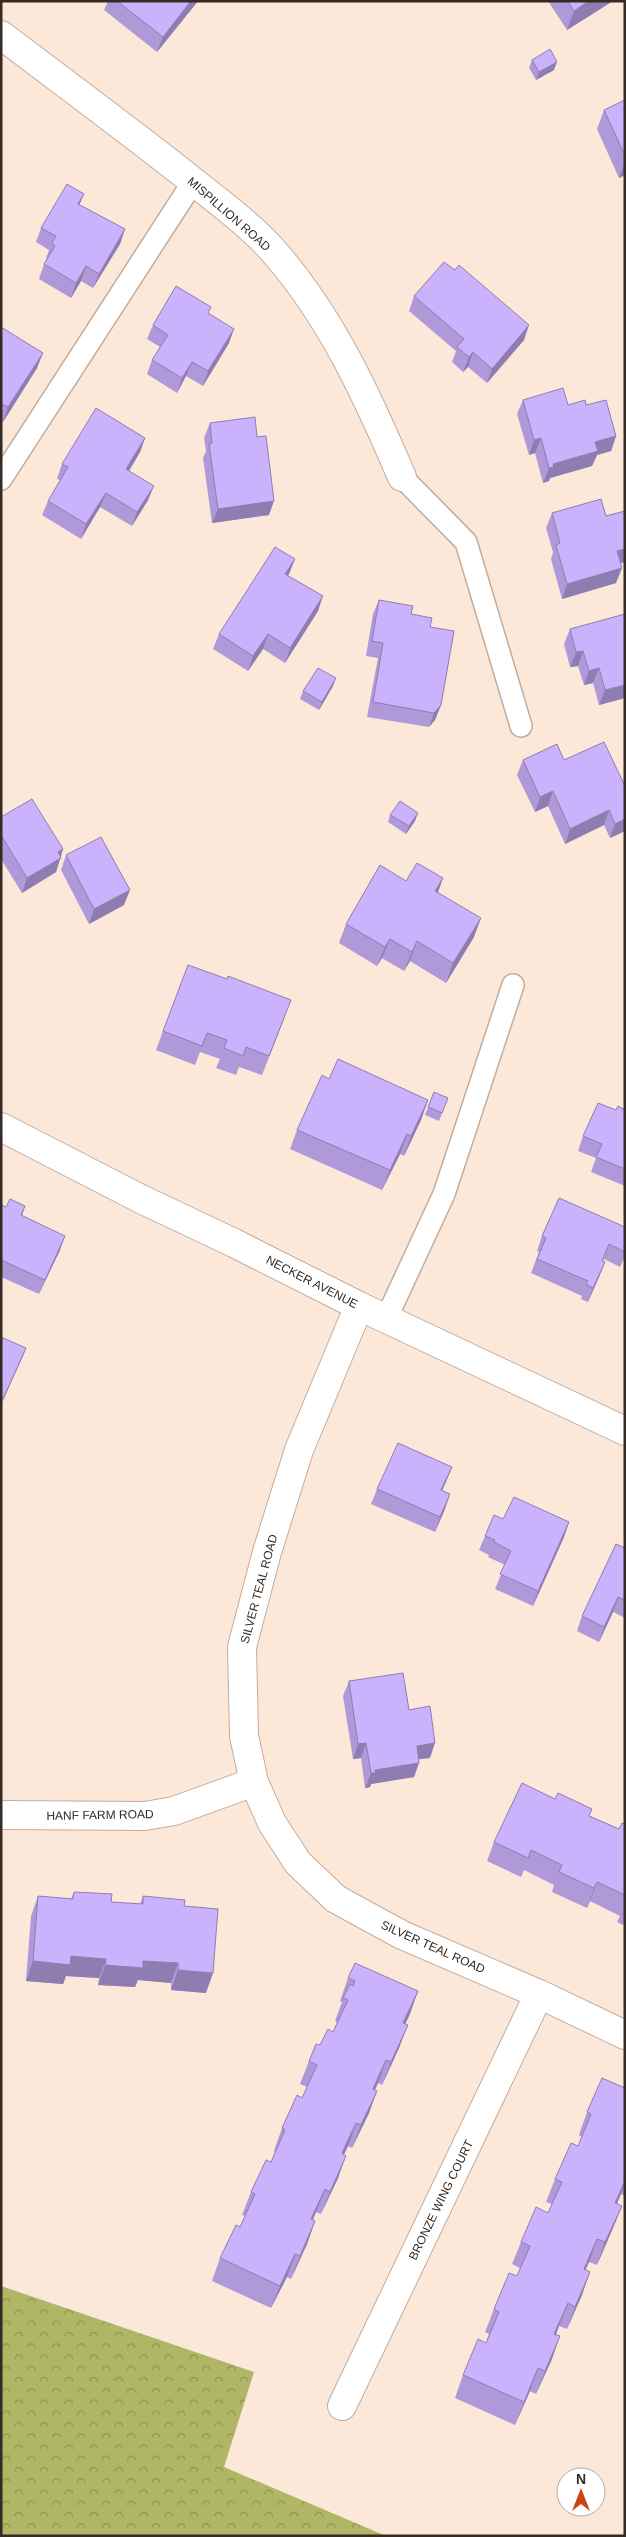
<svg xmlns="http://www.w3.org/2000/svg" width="626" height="2537" font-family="Helvetica,sans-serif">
<defs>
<pattern id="forest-crowns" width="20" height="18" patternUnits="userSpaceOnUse" patternTransform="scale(1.25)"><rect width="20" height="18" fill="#afb665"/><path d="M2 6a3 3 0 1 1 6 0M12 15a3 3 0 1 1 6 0" fill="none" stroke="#8f9453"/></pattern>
</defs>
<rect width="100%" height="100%" fill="#fce8d9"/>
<path fill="url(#forest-crowns)" d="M1,2286L254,2372L224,2467L386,2536H1Z"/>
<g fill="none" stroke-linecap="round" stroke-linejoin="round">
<defs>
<path id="service" d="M402,477L466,542L521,726
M1,479L193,182
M386,1319L444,1194L513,985"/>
<path id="minor" d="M1,35C63,82 124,127 185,175C216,200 250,224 276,254C333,320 368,398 402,477
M1,1127L141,1199L234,1243L359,1306L625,1431
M359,1306L299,1450L267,1552L242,1647L244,1736L254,1782L272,1823L298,1863L336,1899L402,1935L539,1994L625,2035
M1,1815L145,1816L174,1811L254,1782
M342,2406L539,1994"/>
</defs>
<use href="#service" stroke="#c4ac9b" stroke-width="24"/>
<use href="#minor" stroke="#c4ac9b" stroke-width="30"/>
<use href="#service" stroke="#fff" stroke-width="21"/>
<use href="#minor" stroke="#fff" stroke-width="28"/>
</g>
<path fill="#af99d9" d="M108,1H198L157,52L104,10Z
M548,1H613L567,30Z
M532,60L554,70L536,80L529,68Z
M625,100V175L619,178L597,129L604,110Z
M80,205L125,229L120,244L93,288L81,281L71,298L39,279L44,264L47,259L46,258L49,250L36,242L41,228Z
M414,296L524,340L487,383L468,367L463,372L452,362L456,351L409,311Z
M208,313L229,343L203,386L186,376L177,393L147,374L152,360L160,347L147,339L153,325Z
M1,327L37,368L3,422L1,421Z
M523,400L568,405H586L616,436L611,451L597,455L592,466L550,478L549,481L543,483L535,453L529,455L517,414Z
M210,423L269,515L212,523L203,458L206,451L204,438Z
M145,438L140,452L129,471L148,500L132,526L100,507L81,539L42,515L48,501L60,480L57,479L62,464Z
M625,511V562L620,563L616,583L562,599L551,559L553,552L546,528L552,513L606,516Z
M295,559L288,575L318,611L285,663L263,649L248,671L213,649L219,634Z
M379,600L411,614L430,627L441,705L435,720L429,727L367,717L378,658L366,656L373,614Z
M570,629L625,698L599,705L593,683L584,685L578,666L570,667L564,644Z
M333,686L319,710L300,699L303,691Z
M604,742L625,831L610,838L604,825L565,844L548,806L535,812L517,775L523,760H564Z
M390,815L415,821L406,834L388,822Z
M1,817L63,849L56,872L22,893L1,859Z
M66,855L124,905L89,924L61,870Z
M443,878L438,892L474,937L446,983L410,961L404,971L382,958L377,966L339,943L346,924L406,881Z
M284,1019L262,1075L239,1067L236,1075L216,1068L220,1059L200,1052L195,1065L156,1050L163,1031Z
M329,1079L428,1100L421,1120L404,1156L400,1154L382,1190L290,1149L297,1130Z
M448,1098L439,1121L425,1115L428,1107Z
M616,1110H625V1186L591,1172L596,1158L578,1151L583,1136Z
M1,1205L6,1207L25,1206L22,1216L60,1250L39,1294L1,1277Z
M625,1227V1256L620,1267L604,1259L603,1261L605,1262L599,1277L588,1302L581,1299L582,1296L531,1273L539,1252L537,1251L542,1236Z
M452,1467L442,1490L445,1509L435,1532L371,1504L377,1489Z
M503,1519L569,1522L564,1537L533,1606L495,1589L505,1565L488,1557L489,1555L479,1550L485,1536Z
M625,1548V1618L613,1612L599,1642L577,1631L582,1616Z
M349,1681L409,1710L430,1758L419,1759L414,1777L371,1784L370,1787L365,1788L361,1758L353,1759L343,1696Z
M590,1816L619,1829L625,1824V1926L617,1922L620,1916L590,1901L587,1908L552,1892L554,1885L524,1870L521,1877L487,1861L494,1842Z
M74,1892L111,1902L140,1904L143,1896L184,1906L206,1993L171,1990V1983L138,1980L135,1987L98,1985L99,1978L66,1976L63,1984L26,1981L31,1916L38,1896L71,1899Z
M348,1978L418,1991L405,2024L399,2048L382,2085L378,2083L375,2090L369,2113L352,2148L348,2146L344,2154L338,2178L321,2214L316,2212L313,2220L315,2221L307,2244L291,2279L287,2277L271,2308L212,2281L220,2258L240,2227L245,2216L242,2215L251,2192L271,2162L275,2152L274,2151L282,2128L302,2098L307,2087L300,2084L309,2061L333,2032L337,2022L335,2021L342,2002L340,2001Z
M625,2088V2196L621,2194L617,2204L622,2206L613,2228L597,2265L589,2262L585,2270L582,2295L567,2329L559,2326L556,2335L552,2359L536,2394L530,2391L515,2425L455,2398L463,2375L486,2343L489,2334L485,2332L494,2309L517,2276L520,2268L512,2264L521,2242L548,2213L552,2204L546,2202L555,2179L578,2146L582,2137L579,2135L587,2112Z"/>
<path fill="#8e7db0" d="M191,1H198L157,52L163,37Z
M589,1H613L567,30L574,11Z
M557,62L554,70L536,80L539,72Z
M625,162V175L619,178Z
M84,194L78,208V204Z
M125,229L120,244L93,288L99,274Z
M86,266L81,281L71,298L76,283Z
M529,325L524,340L487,383L492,369Z
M234,329L229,343L203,386L208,371Z
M473,352L468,367L463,372L469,357Z
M43,353L37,368L3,422L8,407Z
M192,362L186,376L177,393L182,378Z
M616,436L611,451L597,455L592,466L550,478L549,481L543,483L549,468L553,464L595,442Z
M145,438L140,452L121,484L126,469Z
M541,438L535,453L529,455L534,440Z
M154,486L148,500L132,526L137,512Z
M106,493L100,507L81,539L86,524Z
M274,501L269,515L212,523L218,509Z
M625,549V562L611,566L617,551Z
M295,559L289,574L280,588L285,574Z
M622,568L616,583L562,599L567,584Z
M323,596L318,611L285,663L290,648Z
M268,634L263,649L248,671L253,656Z
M583,651L578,666L570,667L576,652Z
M599,668L593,683L584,685L589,671Z
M336,678L333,686L319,710L322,702Z
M625,685V698L599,705L605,690Z
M441,705L435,720L429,727L434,713Z
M553,791L548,806L535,812L540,797Z
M609,810L604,825L565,844L570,829Z
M418,813L415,821L406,834L409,826Z
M625,819V831L610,838L615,824Z
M63,849L56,872L22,893L27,878L58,852Z
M443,878L436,898L435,891Z
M130,890L124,905L89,924L94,909Z
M481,918L474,937L446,983L453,963Z
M390,939L382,958L377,966L385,947Z
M417,941L410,961L404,971L412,952Z
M428,1100L421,1120L404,1156L411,1136Z
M407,1134L400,1154L382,1190L390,1170Z
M65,1236L60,1250L39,1294L45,1280Z
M605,1262L599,1277L588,1302L593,1288Z
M26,1348L23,1356L1,1405L3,1399Z
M452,1467L446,1482L436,1504L441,1490Z
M450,1494L445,1509L435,1532L440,1517Z
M569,1522L564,1537L533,1606L538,1591Z
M618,1597L613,1612L599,1642L604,1627Z
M366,1743L361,1758L353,1759L358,1744Z
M435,1743L430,1758L412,1760L417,1746Z
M419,1763L414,1777L371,1784L370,1787L365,1788L371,1773L375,1770Z
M597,1882L590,1901L587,1908L594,1888Z
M71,1956L106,1959L99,1978L66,1976L63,1984L26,1981L33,1961Z
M143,1961L178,1963L171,1983L138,1980L135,1987L98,1985L105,1965Z
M178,1970L213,1973L206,1993L171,1990Z
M418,1991L410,2014L395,2046L403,2023Z
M408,2025L399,2048L382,2085L391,2062Z
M386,2060L378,2083L365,2111L373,2089Z
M377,2091L369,2113L352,2148L361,2125Z
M356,2123L348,2146L334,2176L342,2153Z
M346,2156L338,2178L321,2214L330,2192Z
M625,2181V2183L621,2194L607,2226L615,2203Z
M325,2189L316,2212L303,2241L311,2219Z
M622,2206L613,2228L597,2265L605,2242Z
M315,2221L307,2244L291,2279L300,2256Z
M597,2239L589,2262L576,2292L584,2269Z
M295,2254L287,2277L271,2308L280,2286Z
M590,2272L582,2295L567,2329L575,2307Z
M568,2303L559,2326L546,2357L554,2334Z
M560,2336L552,2359L536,2394L545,2371Z
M538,2368L530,2391L515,2425L524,2402Z"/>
<path fill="#cbb2fc" stroke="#8e7db0" d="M117,1H191L163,37Z
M568,1H589L574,11Z
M550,49L557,62L539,72L532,60Z
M625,100V156L604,110Z
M67,184L84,194L78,204L125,229L99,274L86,266L76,283L44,264L55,246L52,243L56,236L41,228Z
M444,262L455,270L459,265L529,325L492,369L473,352L469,357L457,347L464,339L414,296Z
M176,286L211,307L208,313L234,329L208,371L192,362L182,378L152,360L168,335L153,325Z
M1,327L43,353L8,407L1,404Z
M563,388L568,405L585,400L586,405L606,400L616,436L595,442L598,451L553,464L554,467L549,468L541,438L534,440L523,400Z
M96,408L145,438L126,469L154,486L137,512L106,493L86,524L48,501L68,467L62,464Z
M255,417L257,437L266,436L274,501L218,509L209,444L212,443L210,423Z
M601,499L606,516L625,511V549L617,551L622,568L567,584L556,545L560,543L552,513Z
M275,547L295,559L285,574L323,596L290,648L268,634L253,656L219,634Z
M379,600L413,606L411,614L432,618L430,627L454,631L441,705L434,713L373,702L383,643L372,641Z
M625,614V685L605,690L599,668L589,671L583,651L576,652L570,629Z
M318,668L336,678L322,702L303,691Z
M604,742L625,786V819L615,824L609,810L570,829L553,791L540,797L523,760L557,744L564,760Z
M32,799L63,849L58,852L61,858L27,878L1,835V817Z
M400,801L418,813L409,826L390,815Z
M101,837L130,890L94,909L66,855Z
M417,863L443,878L435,891L481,918L453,963L417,941L412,952L390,939L385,947L346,924L380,865L406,881Z
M188,965L227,979L228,976L291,1000L269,1056L246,1047L243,1056L224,1048L227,1040L207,1033L202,1046L163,1031Z
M338,1059L428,1100L411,1136L407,1134L390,1170L297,1130L322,1075L329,1079Z
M434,1092L448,1098L442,1113L428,1107Z
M598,1103L616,1110L618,1106L625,1110V1169L596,1157L602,1144L583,1136Z
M559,1198L625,1227V1252L609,1244L602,1261L605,1262L593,1288L586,1284L588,1281L537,1259L546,1238L542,1236Z
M10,1199L25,1206L21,1215L65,1236L45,1280L1,1260V1205L6,1207Z
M1,1337L26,1348L3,1399L1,1398Z
M398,1443L452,1467L441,1490L450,1494L440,1517L377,1489Z
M514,1497L569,1522L538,1591L500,1574L511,1551L494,1542L495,1540L485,1536L494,1515L503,1519Z
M616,1544L625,1548V1600L618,1597L604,1627L582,1616Z
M403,1673L409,1710L430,1706L435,1743L417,1746L419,1763L375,1770L376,1773H371L366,1743L358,1744L349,1681Z
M522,1783L555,1799L558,1793L592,1809L589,1816L619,1829L622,1823L625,1824V1895L597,1882L594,1888L559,1872L562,1865L531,1850L528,1858L494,1842Z
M74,1892L112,1894L111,1902L143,1904V1896L185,1900L184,1906L218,1909L213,1973L178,1970V1963L143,1961V1968L105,1965L106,1959L71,1956L70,1965L33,1961L38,1896L73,1899Z
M355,1963L418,1991L403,2023L408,2025L391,2062L386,2060L373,2089L377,2091L361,2125L356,2123L342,2153L346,2156L330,2192L325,2189L311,2219L315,2221L300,2256L295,2254L280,2286L220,2258L236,2225L240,2227L255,2194L251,2192L266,2160L271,2162L285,2130L282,2128L297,2095L302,2098L317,2065L309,2061L316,2044L320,2045L328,2029L333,2032L348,2000L343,1998L350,1984L353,1986L355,1981L348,1978Z
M602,2078L625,2088V2181L615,2203L622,2206L605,2242L597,2239L584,2269L590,2272L575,2307L568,2303L554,2334L560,2336L545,2371L538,2368L524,2402L463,2375L478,2339L486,2343L499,2312L494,2309L509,2273L517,2276L530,2246L521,2242L536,2207L548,2213L562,2182L555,2179L571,2143L578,2146L591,2114L587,2112Z"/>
<g text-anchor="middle" stroke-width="5" stroke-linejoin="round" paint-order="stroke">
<g font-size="12" fill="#352b24" stroke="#fff">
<text transform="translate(229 214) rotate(41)" y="4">MISPILLION ROAD</text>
<text transform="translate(312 1282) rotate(27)" y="4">NECKER AVENUE</text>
<text transform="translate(259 1589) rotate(-75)" y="4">SILVER TEAL ROAD</text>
<text transform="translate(100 1815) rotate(-1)" y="4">HANF FARM ROAD</text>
<text transform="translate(433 1947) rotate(24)" y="4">SILVER TEAL ROAD</text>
<text transform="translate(441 2200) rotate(-64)" y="4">BRONZE WING COURT</text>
</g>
</g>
<rect width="626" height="2537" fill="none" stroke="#352b24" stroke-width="5"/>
<g transform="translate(581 2492)"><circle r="24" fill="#ffffff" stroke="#aeaaa7"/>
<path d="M0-4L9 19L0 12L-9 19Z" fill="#cb4312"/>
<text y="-8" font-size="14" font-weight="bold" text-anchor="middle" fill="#352b24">N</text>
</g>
</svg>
